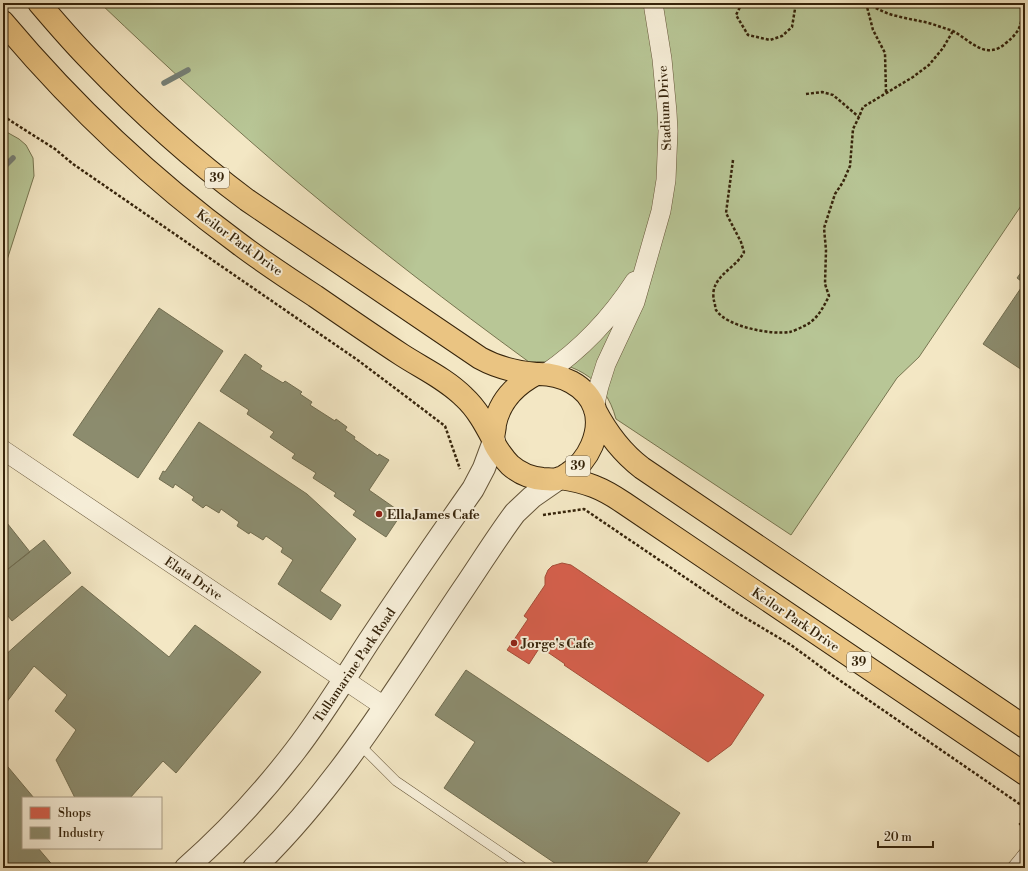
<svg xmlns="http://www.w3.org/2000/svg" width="1028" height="871" font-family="'Libre Bodoni',serif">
<rect width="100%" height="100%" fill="#f3e7c4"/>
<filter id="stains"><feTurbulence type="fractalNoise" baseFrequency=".005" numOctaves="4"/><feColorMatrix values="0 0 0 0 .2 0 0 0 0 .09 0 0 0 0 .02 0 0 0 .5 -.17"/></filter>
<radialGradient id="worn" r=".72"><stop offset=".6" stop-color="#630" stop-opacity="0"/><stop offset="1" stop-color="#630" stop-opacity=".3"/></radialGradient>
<path fill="#b8c696" stroke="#777550" d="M100,3H1025V200L919,357L897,378L791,535L616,419C605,377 571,359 529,362C451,305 374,246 300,184C231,126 165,65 100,3Z
M3,130L19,139L26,145L33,158L34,176L7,260L3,258Z"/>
<path fill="#d6604d" stroke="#a64e39" d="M562,563L571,565L764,695L731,745L708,762L564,665L565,664L540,647L529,664L507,650L528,619L524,616L545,585V577L548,570L552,566Z"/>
<path fill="#8c8c6e" stroke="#726d50" d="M1025,267V284L1017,278Z
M1023,285L1025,286V372L983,344Z
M159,308L223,351L138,478L73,435Z
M245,354L262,366L260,369L283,383L285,381L302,392L300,394L312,402L310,405L335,421L336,419L347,427L345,430L355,437L354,439L378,456L379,454L389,460L369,490L402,513L386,537L353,515L356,511L334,496L336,493L313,478L316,473L292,458L295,454L270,437L274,432L247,414L249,410L220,391Z
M199,422L307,494L356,539L320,591L341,605L331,620L278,584L293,560L281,552L283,548L266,536L263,540L250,532L249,534L237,526L239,522L221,509L219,513L206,505L203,508L192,500L194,497L175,484L173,488L159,479L163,471L165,472Z
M3,518L30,552L3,573Z
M44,540L71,573L12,621L3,610V573Z
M82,586L169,657L195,625L261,672L176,773L163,761L130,798H75L56,760L76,730L55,711L67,695L34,666L3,707V657Z
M466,670L680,813L643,868H562L444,788L475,742L435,715Z
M3,761L34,798H23V848H38L55,868H3Z"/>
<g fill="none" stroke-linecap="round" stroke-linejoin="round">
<path stroke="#768077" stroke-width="5.5" d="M164,83L188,70
M3,168L13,158"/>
<defs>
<path id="service" d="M359,744L396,781L524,868
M1011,868L1025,851"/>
<path id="minor" d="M545,374C582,349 611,318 635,281
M594,408L599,386L606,364L635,302L661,211L666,180L668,131L667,112L662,59L653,3
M3,450L385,707"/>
<path id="tertiary" d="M186,868C226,833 262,794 295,751C322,716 345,678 369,641C403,590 438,539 473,489L484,468L494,441
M254,868C339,786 399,684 464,588C481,563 497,537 515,513L532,497L558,479"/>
<path id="primary" d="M39,3C56,23 73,43 92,62C140,112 192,159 247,200L480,358C498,368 515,372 536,374
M3,22C72,104 151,179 238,243C263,262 289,279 315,296C344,316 373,336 402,355C422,368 446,379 464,397C477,409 485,424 493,439
M536,374C560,373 587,385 595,409C602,433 588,461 569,473C566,475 562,478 558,479C553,480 548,479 543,479C531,478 519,473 510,465C505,460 494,446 493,439C493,435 495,429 495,424C500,400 515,385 536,374Z
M595,410C607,433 621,452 642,468L1025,727
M560,478C587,482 602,488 624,503L1025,774"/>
</defs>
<use href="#service" stroke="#655539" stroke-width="10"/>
<use href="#minor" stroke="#655539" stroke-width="20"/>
<use href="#tertiary" stroke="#655539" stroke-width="24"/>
<use href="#primary" stroke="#36240b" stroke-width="24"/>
<path stroke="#36240b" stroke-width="2.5" stroke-dasharray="3 2" stroke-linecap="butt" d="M742,3L736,15L748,35L770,40L782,36L792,27L796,3
M862,3H866C876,8 886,14 897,16C911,20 925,21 938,26C943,28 948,29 953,31C971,41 986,61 1006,43C1023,29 1021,23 1023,3
M866,3L873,30L885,53L886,92
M806,94L822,92L833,95L859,117
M3,116L55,149L73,164L359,361L445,426L460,469
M733,160L726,213L741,242L744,252C738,265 721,272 715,286C713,290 713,297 714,301C715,303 715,307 716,310C727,327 771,335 790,332C794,331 800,328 804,326C817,320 823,308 829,296L825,284L826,250L824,228L835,194L843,182L850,166L853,129L859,117L863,107L913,77L929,65L943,48L953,31
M543,515L584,509L739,614L791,645L832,675L1024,807V814L1020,824L1025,828"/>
<use href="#service" stroke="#f7efd9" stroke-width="9"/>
<use href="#minor" stroke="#f7efd9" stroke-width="19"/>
<use href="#tertiary" stroke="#f7efd9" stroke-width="22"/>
<use href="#primary" stroke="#eac482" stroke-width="22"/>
</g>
<g fill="#8f2418" stroke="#f7efd9" stroke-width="1.5">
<circle cx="379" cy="514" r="4"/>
<circle cx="514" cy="643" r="4"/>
</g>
<g text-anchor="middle" stroke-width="4" stroke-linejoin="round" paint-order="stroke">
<g fill="#f7efd9" stroke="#706149" stroke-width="1">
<rect x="205" y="168" width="24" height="20" rx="3"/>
<rect x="566" y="456" width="24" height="20" rx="3"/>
<rect x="847" y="652" width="24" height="20" rx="3"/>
</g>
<g font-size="12" font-weight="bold" fill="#36240b">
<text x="217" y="182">39</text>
<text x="578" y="470">39</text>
<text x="859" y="666">39</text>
</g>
<g font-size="13" fill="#36240b" stroke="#f7efd9">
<text transform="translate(664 108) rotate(-93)" y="5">Stadium Drive</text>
<text transform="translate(240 242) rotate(36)" y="5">Keilor Park Drive</text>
<text transform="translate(194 578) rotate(34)" y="5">Elata Drive</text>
<text transform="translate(796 619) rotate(34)" y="5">Keilor Park Drive</text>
<text transform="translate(354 665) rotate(-56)" y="5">Tullamarine Park Road</text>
</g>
<g font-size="13" font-weight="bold" fill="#36240b" stroke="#f7efd9" text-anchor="start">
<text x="387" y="519">Ella James Cafe</text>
<text x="522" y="648">Jorge's Cafe</text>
</g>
</g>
<rect width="1028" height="871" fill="none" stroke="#f3e7c4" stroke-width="16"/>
<rect x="4" y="4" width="1020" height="863" fill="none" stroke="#36240b" stroke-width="2"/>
<rect x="8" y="8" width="1012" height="855" fill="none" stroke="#36240b"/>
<rect x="22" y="797" width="140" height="52" fill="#f7efd9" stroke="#aa9e87"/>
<rect x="30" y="807" width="20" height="12" fill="#d6604d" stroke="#aa9e87"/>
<text x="58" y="817" font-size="12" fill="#36240b">Shops</text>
<rect x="30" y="827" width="20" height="12" fill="#8c8c6e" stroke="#aa9e87"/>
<text x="58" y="837" font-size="12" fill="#36240b">Industry</text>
<path d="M878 841v6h55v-6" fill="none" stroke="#36240b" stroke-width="2"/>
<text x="884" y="841" font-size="12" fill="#36240b" stroke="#f7efd9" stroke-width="3" paint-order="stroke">20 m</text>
<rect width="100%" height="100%" filter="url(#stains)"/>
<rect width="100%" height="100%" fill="url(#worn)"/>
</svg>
